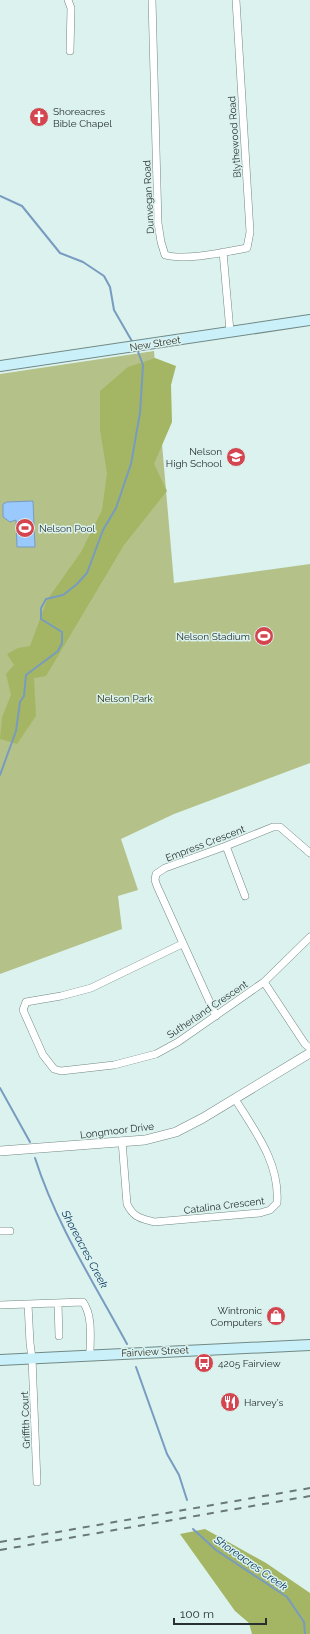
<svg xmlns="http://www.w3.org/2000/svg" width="310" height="1634" font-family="Raleway,sans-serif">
<rect width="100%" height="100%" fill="#dbf2ee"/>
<path fill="#b4c289" d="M154,351L174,583L310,564V763L174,814L121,839L138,890L118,896L122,929L0,974V374Z"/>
<path fill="#a4b663" d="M155,358L176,366L171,385L172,422L154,464L167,491L124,545L46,676L34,678L36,716L17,744L0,739L2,717L11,695L6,674L14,665L7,654L18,648L30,646L47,600L81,552L102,510L107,473L100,430V391L128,367Z
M205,1529L266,1563L310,1593V1634H252L249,1623L235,1611L180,1534Z"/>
<path fill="#9ac9fd" stroke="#789bc0" d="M33,501L35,547H17L16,520L10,522L3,517V504L7,502Z"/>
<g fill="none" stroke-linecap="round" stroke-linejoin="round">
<path stroke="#789bc0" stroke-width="2" d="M0,196L22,206L60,253L83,262L104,276L110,287L114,310L133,343
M0,775L16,731L20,702L24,696L26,675L58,651L62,643V632L41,619V608L46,599L63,595L76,585L87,573L103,530L116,508L131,464L140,413L143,365L137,349
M0,1088L30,1142
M35,1158C56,1224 94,1283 127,1344
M136,1367L167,1454L179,1475L187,1500
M193,1529L216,1550L287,1597L304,1622L305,1634"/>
<defs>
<path id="minor" d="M68,0L71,8L70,51
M152,0L158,223L161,242L165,255C186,261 225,252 247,248L250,232L236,0
M223,252L230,331
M226,846L245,896
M182,944L91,988L61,996L26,1002L23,1010L43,1055L54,1069L61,1071L114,1065L156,1054L178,1042L264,982L310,937
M264,982L305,1044L310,1048
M216,1016L157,886L155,880L156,874L165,868L226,846L273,827H280L310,853
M122,1141L127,1204C134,1218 140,1218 154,1222L260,1213L270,1210L277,1203C280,1163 255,1131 235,1099
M0,1231H10
M58,1303L59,1336
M28,1304L30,1343L32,1358L37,1482
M0,1305L83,1302C93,1316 90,1338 90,1354"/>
<path id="tertiary" d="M0,1151L145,1140L176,1132L203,1118L310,1053"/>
<path id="secondary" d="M0,366L310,320
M0,1360L310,1345"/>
</defs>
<use href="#minor" stroke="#728884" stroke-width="8"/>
<use href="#tertiary" stroke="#728884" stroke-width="10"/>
<use href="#secondary" stroke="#728884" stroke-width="12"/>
<use href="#minor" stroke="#fff" stroke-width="7"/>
<use href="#tertiary" stroke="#fff" stroke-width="9"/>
<use href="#secondary" stroke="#caf1fa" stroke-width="10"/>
<path stroke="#6a7876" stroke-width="2" stroke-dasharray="7 7" stroke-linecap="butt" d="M0,1542L310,1488
M0,1550L310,1496"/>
</g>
<defs>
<symbol id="church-disc" viewBox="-11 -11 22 22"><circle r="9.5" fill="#d5454f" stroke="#dbf2ee"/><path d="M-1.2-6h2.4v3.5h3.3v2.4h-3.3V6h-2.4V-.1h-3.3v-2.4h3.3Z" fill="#fff"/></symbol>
<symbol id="school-disc" viewBox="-11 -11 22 22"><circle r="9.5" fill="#d5454f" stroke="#dbf2ee"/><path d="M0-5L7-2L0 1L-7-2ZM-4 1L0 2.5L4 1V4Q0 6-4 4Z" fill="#fff"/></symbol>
<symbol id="stadium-disc" viewBox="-11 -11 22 22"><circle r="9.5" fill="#d5454f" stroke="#dbf2ee"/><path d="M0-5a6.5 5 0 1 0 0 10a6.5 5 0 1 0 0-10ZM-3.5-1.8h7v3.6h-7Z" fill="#fff"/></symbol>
<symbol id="shop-disc" viewBox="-11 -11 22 22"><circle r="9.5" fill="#d5454f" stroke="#dbf2ee"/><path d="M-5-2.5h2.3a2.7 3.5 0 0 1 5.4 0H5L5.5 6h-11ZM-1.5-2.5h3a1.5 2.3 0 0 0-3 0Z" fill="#fff"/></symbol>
<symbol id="bus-disc" viewBox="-11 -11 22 22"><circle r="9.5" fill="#d5454f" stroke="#dbf2ee"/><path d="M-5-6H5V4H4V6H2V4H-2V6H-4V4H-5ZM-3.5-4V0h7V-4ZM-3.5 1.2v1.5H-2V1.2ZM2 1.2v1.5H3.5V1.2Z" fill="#fff"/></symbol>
<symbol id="restaurant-disc" viewBox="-11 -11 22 22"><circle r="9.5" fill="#d5454f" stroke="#dbf2ee"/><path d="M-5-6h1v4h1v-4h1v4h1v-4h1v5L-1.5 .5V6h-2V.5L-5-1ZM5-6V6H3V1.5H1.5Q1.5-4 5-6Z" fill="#fff"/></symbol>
</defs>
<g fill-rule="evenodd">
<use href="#church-disc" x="28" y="106" width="22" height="22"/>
<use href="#school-disc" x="225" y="446" width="22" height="22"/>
<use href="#stadium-disc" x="14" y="517" width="22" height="22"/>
<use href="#stadium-disc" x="253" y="625" width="22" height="22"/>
<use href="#shop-disc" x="265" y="1305" width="22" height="22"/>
<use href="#bus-disc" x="193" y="1352" width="22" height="22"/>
<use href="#restaurant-disc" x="219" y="1391" width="22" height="22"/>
</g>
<g text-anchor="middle" stroke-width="3" stroke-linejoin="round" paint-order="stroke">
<g font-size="10" fill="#283130" stroke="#dbf2ee" text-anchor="start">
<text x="53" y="115">Shoreacres<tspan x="53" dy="12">Bible Chapel</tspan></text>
<text x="222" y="455" text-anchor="end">Nelson<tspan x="222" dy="12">High School</tspan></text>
<text x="39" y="532">Nelson Pool</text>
<text x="250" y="640" text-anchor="end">Nelson Stadium</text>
<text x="262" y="1314" text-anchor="end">Wintronic<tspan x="262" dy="12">Computers</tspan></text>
<text x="218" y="1367">4205 Fairview</text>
<text x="244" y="1406">Harvey's</text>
</g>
<g font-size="10" fill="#283130" stroke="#dbf2ee">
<text transform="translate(234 137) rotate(-94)" y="4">Blythewood Road</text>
<text transform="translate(148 197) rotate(-93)" y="4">Dunvegan Road</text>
<text transform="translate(155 343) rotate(-9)" y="4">New Street</text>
<text transform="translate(205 843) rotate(-21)" y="4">Empress Crescent</text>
<text transform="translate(207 1009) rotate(-34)" y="4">Sutherland Crescent</text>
<text transform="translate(117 1130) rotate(-7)" y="4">Longmoor Drive</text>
<text transform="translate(224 1205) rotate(-7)" y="4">Catalina Crescent</text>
<text transform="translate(155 1351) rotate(-3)" y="4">Fairview Street</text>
<text transform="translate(25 1420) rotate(-92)" y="4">Griffith Court</text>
</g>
<g font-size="10" fill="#282f0b" stroke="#dbf2ee">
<text x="125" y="702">Nelson Park</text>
</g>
<g font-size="11" font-style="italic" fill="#0d3860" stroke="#dbf2ee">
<text transform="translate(85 1249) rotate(62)" y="4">Shoreacres Creek</text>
<text transform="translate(251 1563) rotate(35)" y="4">Shoreacres Creek</text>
</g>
</g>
<path d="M174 1618v6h92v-6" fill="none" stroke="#283130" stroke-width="2"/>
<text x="180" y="1618" font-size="12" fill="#283130" stroke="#dbf2ee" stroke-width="3" paint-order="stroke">100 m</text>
</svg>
